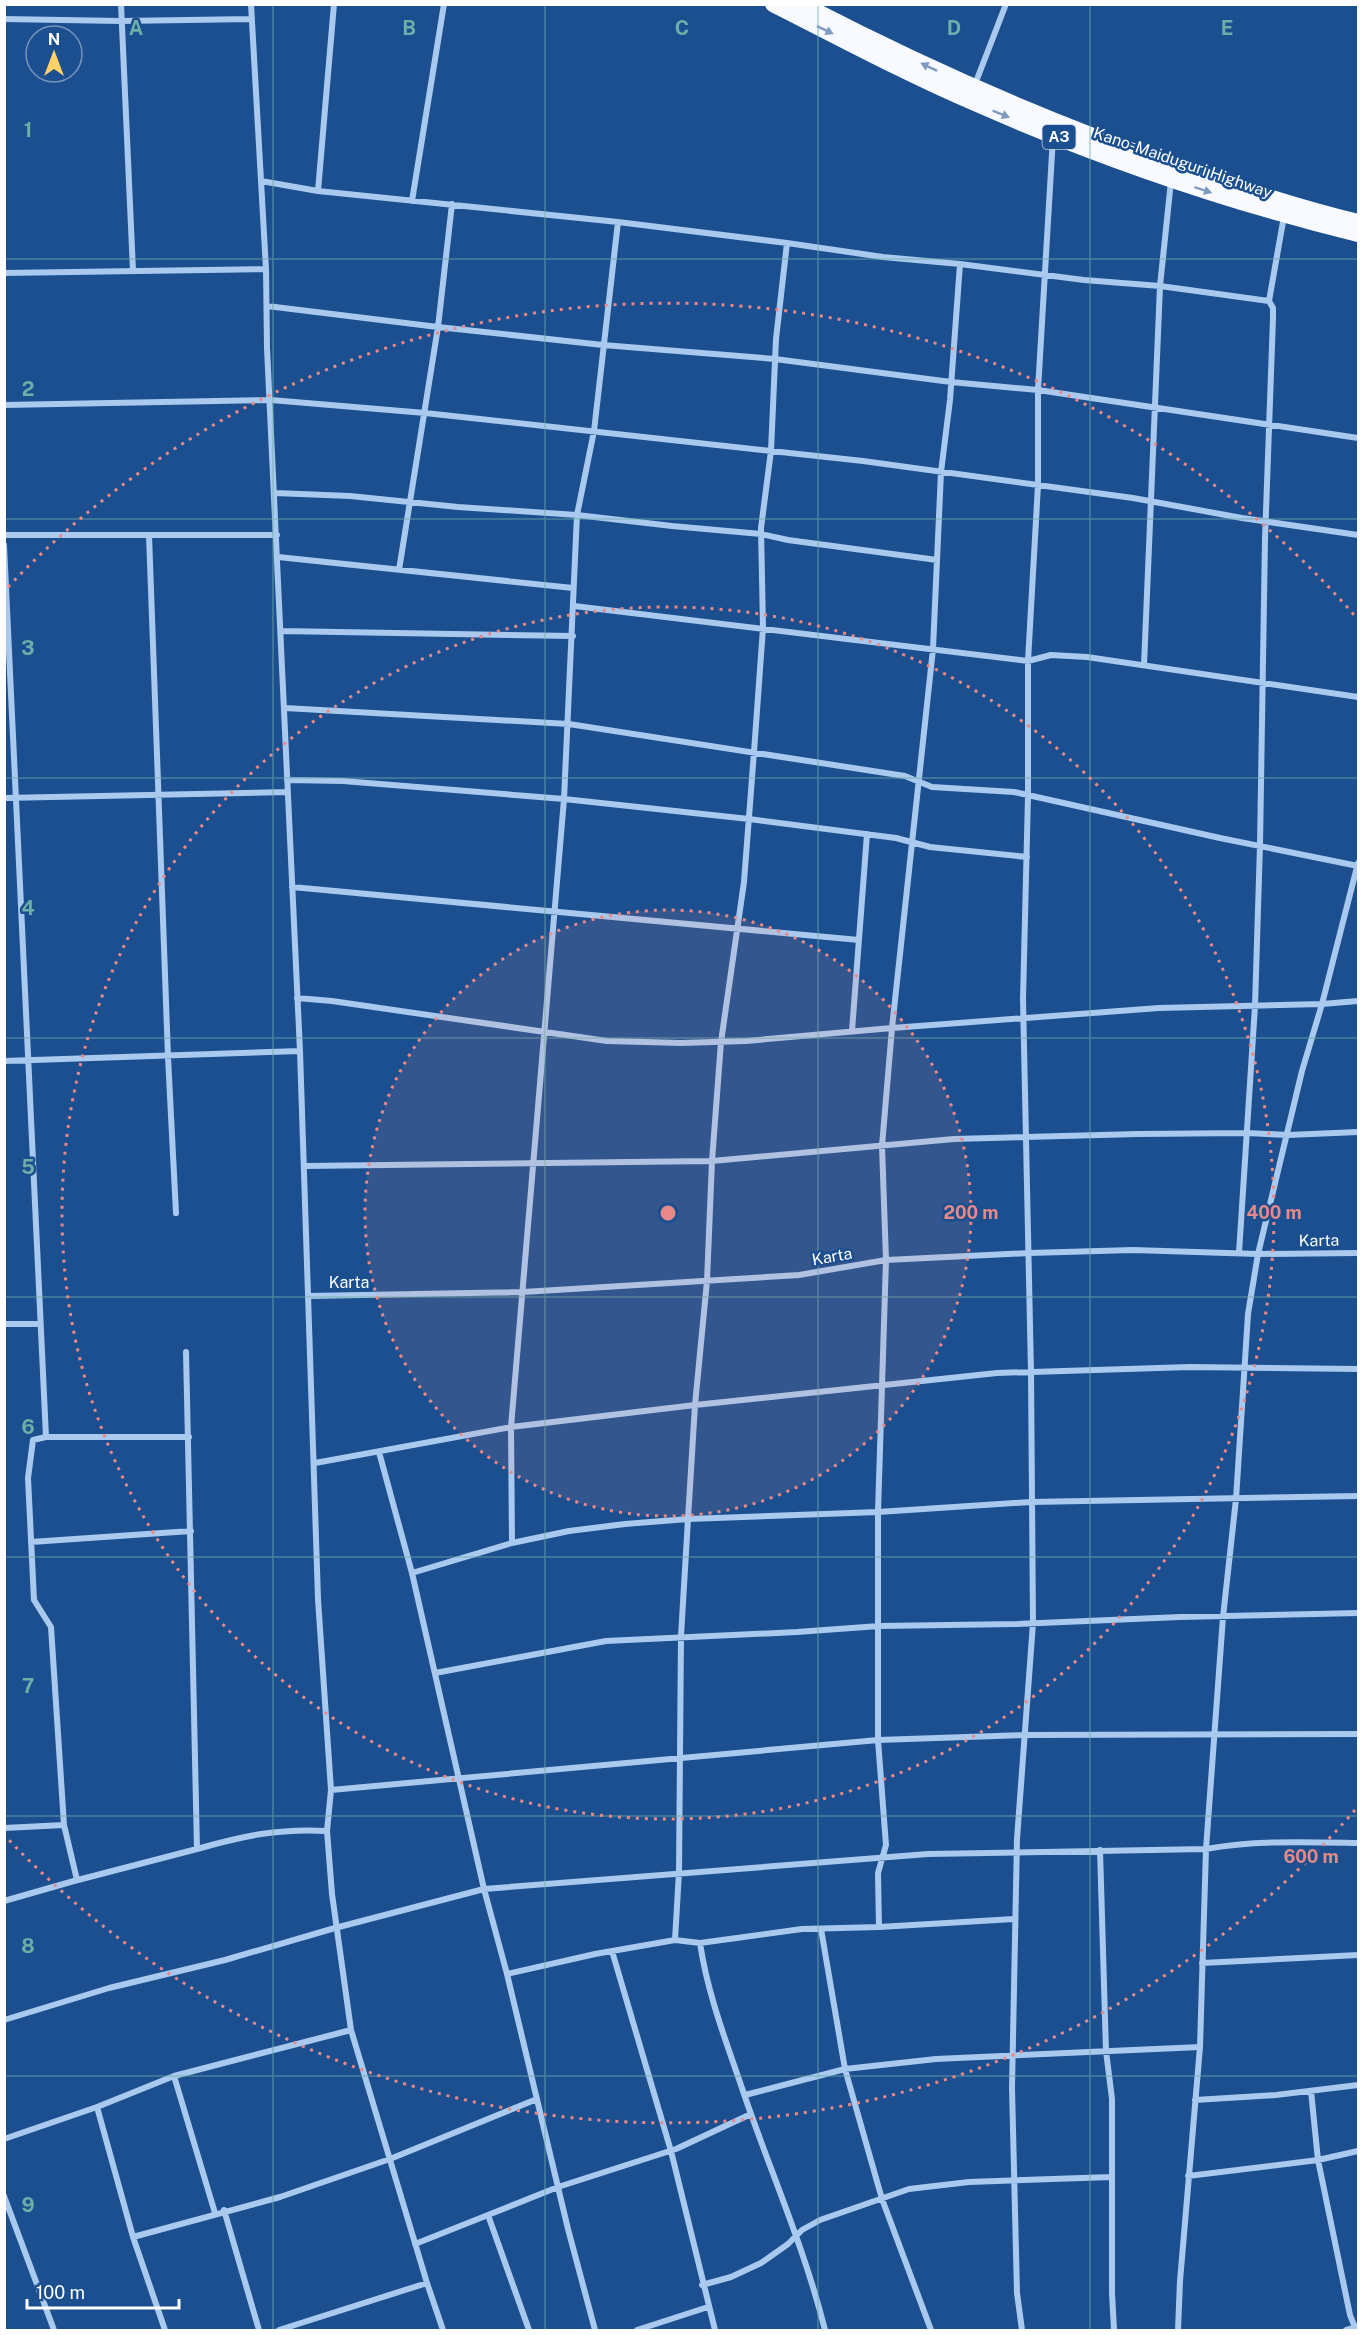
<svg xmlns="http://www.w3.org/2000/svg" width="1363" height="2335" font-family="'Public Sans',sans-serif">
<rect width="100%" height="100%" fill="#1b4f8f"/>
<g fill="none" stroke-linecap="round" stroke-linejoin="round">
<path stroke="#a9c9ee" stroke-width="6" d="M121,4L133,271
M251,4L266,269L267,348L300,1051L318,1599L331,1790L327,1831L332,1894L351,2030L427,2283L443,2330
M4,19L121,21L252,19
M974,87L1006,4
M261,181L318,191L618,222L787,243L883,257L960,264L1084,280L1160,286L1269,301
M318,191L334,4
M412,201L444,4
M4,273L266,269
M267,306L438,327L603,345L775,359L951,382L1038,390L1358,438
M4,405L271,400L425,413L863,461L1133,498L1242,518L1358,535
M275,493L350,496L458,507L577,515L672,526L761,534L788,540L937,560
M4,535H277
M149,535L168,1057L176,1213
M4,545L46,1437
M278,557L573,588
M399,570L438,327L452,204
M574,606L1028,661L1051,655L1087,657L1358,697
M281,631L573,636
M1144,665L1160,286L1171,181
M285,708L569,724L905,776L932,787L1014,792L1220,838L1358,866
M287,780L343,781L564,799L749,819L896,838L930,847L1027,857
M4,798L288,792
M292,887L859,940
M297,998L332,1001L607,1041L681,1043L746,1041L892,1028L1159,1008L1322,1004L1358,1001
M852,1031L867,834
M4,1061L300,1051
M304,1166L712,1161L954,1139L1138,1134L1247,1133L1288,1135L1358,1132
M1239,1253L1255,1006L1260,845L1265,539L1273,318V308L1269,301L1284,216
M309,1296L523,1292L799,1275L886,1260L1029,1253L1133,1250L1258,1254L1358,1253
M4,1324H40
M186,1352L197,1849C243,1836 279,1828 327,1831
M379,1452L412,1573L484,1889L507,1974L568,2229L595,2330
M315,1463L511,1427L695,1405L997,1373L1190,1367L1358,1369
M31,1542L191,1531
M512,1543L511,1427L564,799L577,515L594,431L618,222
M412,1573L512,1543L569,1531L625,1524L688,1519L878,1512L1031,1502L1358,1496
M435,1673L606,1641L797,1632L879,1626L1017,1624L1180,1617L1358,1613
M331,1790L878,1740L1024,1735L1358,1734
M4,1828L64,1825
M1100,1850L1106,2051L1112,2099V2293L1114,2330
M77,1880L64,1825L51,1627L34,1600L28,1478L33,1440L46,1437H189
M4,1901L74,1881L197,1849
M879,1927L878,1873L886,1845L878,1740V1512L886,1260L882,1146L892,1028L933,649L941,472L950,400L960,264
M821,1929L845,2069L882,2199L931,2330
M675,1940L679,1872L681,1636L688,1519L695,1405L707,1281L712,1161L721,1042L744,882L754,752L763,628L761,528L771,451L776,339L787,243
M700,1943C708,1997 728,2046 745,2097C772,2175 805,2250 825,2330
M612,1951L671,2151L715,2330
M1202,1963L1358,1955
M507,1974L595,1954L675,1940L700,1943L802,1929L879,1927L1014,1919
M4,2020L109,1988L225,1960L335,1928L484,1889L928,1854L1206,1849C1255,1840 1308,1842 1358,1843
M174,2076L215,2213
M1311,2091L1318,2160L1350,2315L1356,2330
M745,2095L845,2069L936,2059L1200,2047
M1195,2100L1276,2095L1358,2085
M97,2107L133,2237L165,2330
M4,2139L97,2107L174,2076L351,2030
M1188,2176L1318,2160L1358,2151
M4,2196L54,2330
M224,2210L259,2330
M488,2215L558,2187L676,2149L751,2114
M133,2237L280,2197L390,2159L537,2099
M415,2244L488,2215L529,2330
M702,2285L731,2277L761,2263L788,2244L802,2230L820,2220L909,2189L969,2182L1111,2177
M279,2330L427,2283
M637,2330L708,2307
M1022,2330L1017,2293L1012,2088L1017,1839L1033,1623L1031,1372L1023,999L1028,796V661L1038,485V390L1053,137
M1178,2330L1180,2281L1200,2047L1206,1849L1223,1617L1236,1499L1248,1314L1258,1254L1302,1071L1322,1004L1358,863
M1346,2330L1358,2326"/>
<path stroke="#f8faff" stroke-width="16" d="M773,4C840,38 907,74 977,104C1100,158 1228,202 1358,234
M802,4C923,67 1043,120 1172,165C1234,186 1295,207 1358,222"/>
</g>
<defs><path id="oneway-solid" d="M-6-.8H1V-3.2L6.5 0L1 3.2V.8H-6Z" transform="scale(1.5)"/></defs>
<g fill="#7e9cc1">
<use href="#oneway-solid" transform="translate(825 30) rotate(26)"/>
<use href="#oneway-solid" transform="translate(929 67) rotate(-154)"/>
<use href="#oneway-solid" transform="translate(1001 114) rotate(22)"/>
<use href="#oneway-solid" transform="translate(1203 190) rotate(18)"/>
</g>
<path fill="none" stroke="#6fada8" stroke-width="1.5" stroke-opacity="0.55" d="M273,4V2330M545,4V2330M818,4V2330M1090,4V2330M4,259H1358M4,519H1358M4,778H1358M4,1038H1358M4,1297H1358M4,1557H1358M4,1816H1358M4,2076H1358"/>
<circle cx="668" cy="1213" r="303" fill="#e88989" fill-opacity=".12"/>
<g fill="none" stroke="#e88989" stroke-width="3" stroke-dasharray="3 6">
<circle cx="668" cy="1213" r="303"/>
<circle cx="668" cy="1213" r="606"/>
<path d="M1355 1810A910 910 0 0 1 8 1839M8 587A910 910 0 0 1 1355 616"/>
</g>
<g text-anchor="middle" stroke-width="5" stroke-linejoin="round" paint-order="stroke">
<rect fill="#1b4f8f" stroke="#bbcadd" stroke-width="1.5" x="1042.5" y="125" width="33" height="24" rx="4.5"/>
<g font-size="15" font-weight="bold" fill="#fff">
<text x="1059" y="142">A3</text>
</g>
<g font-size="16" fill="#fff" stroke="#1b4f8f">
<text transform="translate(1183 162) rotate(19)" y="6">Kano-Maiduguri Highway</text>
<text transform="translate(1319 1240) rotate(-1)" y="6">Karta</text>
<text transform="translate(832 1256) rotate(-10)" y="6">Karta</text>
<text x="349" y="1288">Karta</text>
</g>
</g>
<g font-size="20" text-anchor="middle" font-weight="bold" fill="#6fada8" stroke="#1b4f8f" stroke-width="5" stroke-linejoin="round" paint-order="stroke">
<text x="136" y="35">A</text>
<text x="409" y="35">B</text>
<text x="682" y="35">C</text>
<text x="954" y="35">D</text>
<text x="1227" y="35">E</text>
<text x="28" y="137">1</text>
<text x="28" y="396">2</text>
<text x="28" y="655">3</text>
<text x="28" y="915">4</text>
<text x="28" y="1174">5</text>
<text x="28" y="1434">6</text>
<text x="28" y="1693">7</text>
<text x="28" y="1953">8</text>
<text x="28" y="2212">9</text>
</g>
<circle cx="668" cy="1213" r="9" fill="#e88989" stroke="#1b4f8f" stroke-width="3"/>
<g font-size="18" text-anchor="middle" font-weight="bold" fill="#e88989" stroke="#1b4f8f" stroke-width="5" stroke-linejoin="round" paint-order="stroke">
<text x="971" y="1219">200 m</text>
<text x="1274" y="1219">400 m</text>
<text x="1311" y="1863">600 m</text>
</g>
<rect width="1363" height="2335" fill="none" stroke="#ffffff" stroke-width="12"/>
<g transform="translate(54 54)"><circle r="28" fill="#1b4f8f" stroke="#7695bc" stroke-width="1.5"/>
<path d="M0-4.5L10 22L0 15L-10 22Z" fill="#ffd166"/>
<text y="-9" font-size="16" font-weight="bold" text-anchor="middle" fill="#ffffff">N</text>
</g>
<path d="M27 2299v9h152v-9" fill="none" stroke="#ffffff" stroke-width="3"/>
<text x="36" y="2299" font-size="18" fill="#ffffff" stroke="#1b4f8f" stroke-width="4.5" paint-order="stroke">100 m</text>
</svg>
